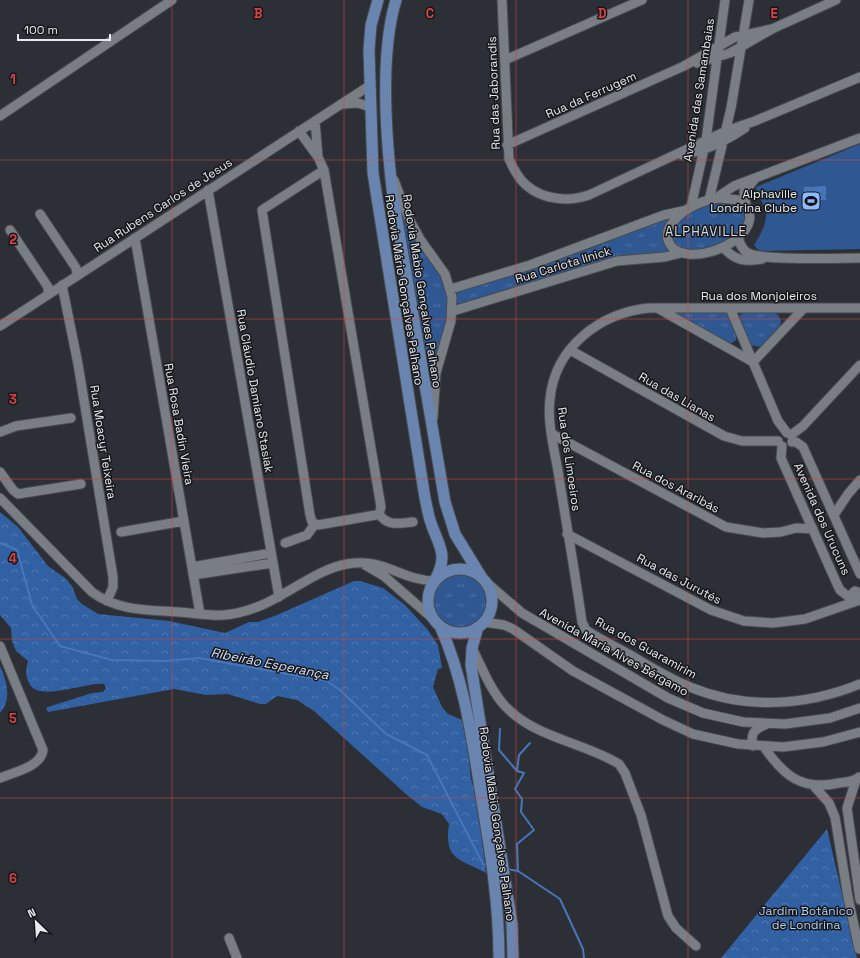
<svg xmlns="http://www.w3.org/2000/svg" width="860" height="958" font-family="'Space Grotesk',sans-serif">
<defs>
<pattern id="grass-tufts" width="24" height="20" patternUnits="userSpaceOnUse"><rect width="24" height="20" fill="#2f5893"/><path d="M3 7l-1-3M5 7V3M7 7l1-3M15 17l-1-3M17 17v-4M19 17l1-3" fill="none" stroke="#4d70a2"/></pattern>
<pattern id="forest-crowns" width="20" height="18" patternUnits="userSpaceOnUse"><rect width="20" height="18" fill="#3160a3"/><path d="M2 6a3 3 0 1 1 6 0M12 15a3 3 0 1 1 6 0" fill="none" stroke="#4f77b0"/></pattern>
<pattern id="water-waves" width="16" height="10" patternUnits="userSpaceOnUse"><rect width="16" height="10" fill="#4776bb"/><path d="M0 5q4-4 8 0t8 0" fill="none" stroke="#466087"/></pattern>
</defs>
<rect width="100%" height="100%" fill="#2c2f35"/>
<path fill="url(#grass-tufts)" d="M715,202L737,203L745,210V224L736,235L721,244L699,251L679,248L671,237C673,217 698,208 715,202Z
M403,217C424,249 456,283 446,325C442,342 435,358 432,375L429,377L402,218Z
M667,218L670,219L666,243L670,251L669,253L637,254L609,259L458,306L456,294L457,291L589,249Z
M723,311C731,315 737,331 736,340L730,344L678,314L679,312Z
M745,312H774L779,316L781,322L779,329L761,347L750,345L739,319L740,315Z
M431 600a28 28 0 1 1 56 0a28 28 0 1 1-56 0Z"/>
<path fill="url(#forest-crowns)" d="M0,512L18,527L48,566L65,578L72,586L77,599L82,604L98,614L169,621L225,633L249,622H258L277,615L354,581H360L383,588L405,605L428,630L438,645L442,668L438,669L433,687L442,707L448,714L462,720L468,750L471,779L480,810V824L486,873C458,858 444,860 449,824L442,814L422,807L407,795L314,711L297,700L277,696L266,704H260L228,694L206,695L174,689L48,712L46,708L51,706L92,693L103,692L106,688L104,684C86,682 38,703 29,683C25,675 26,669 28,661L16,651L12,641L11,628L0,615Z
M0,666C7,681 12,700 0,713Z
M827,829L857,958H721Z"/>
<path fill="#2f5893" d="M860,144V249L759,251L754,245C761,234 769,220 765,208C762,200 757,196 756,187Z"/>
<path fill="url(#water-waves)" d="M826,186V200H804V187Z"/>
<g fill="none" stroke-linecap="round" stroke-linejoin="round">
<path stroke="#4776bb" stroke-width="2" d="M0,543L17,550L32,605L60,646L112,660L166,661L199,658L327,681L340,690L386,734L427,755L483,864L488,865
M500,729L499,750L517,771L524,773L515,789L522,799L521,812L534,830L517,844L518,871
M517,771L519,755L530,743
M506,869L518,871L560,899L583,949L584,958"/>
<defs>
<path id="minor" d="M502,0L509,159C513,168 518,178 526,185C543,200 569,202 589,195L726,131L755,121L860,77
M505,60L642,0
M697,63L730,53L772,29L836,0
M343,104L358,103L370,107
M0,116L172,0
M315,121L318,157L324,170L381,507L379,514L376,515L318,525L312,522L310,515L262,210L324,170
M299,131L318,157
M507,145L684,66L735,37L772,29
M682,155C707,150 724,142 745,128
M394,180L409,219L420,239L445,274L452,297L451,321L436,373L433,418
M208,190L279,597
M716,198L734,186L860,138
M719,198L739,200L748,208C763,243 678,273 668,240C666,233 669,226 674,221C684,208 703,200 719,198Z
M709,200L731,108L749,0
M746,205L744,192L754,180
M691,207L706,140L725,0
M40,214L76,268L77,276
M10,230L48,287V294
M135,238L200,614
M738,238C740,244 742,250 748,253C764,261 837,258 860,258
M723,247C735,261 745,262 762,259
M62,285L78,364L113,577V587L107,601
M451,289L530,265L664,215L687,210
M730,308L778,421L787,433
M860,308H649C600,313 555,347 550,399C547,422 554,448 558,471C566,522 575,572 582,622L586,630C601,640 618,648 634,657C652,668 671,679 690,687C745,710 806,706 860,684
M659,309L753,362
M453,311L617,261L665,257L681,253
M0,326L369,86
M570,350L724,436L742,441H778
M753,362L804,308
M0,432L16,426L71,418
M552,434L726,527L763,533L781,532L796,528L813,529
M791,435L803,426L860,365
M792,442H796L803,447L860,574
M782,446L781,458L837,584L840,590L850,598
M0,472L13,490L18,494L81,484
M0,498L92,592C117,611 149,610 179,612C194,613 209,616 224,615C238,614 250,610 262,605C288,594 320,568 347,564C384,557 400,580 434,581
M379,514C388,527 399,523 413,522
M834,515L848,494L860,480
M121,532L184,521
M567,534L711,610L744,621L773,623L805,619L854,602
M285,543L307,535L315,524
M365,565L384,576L431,617
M192,567L271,553
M193,575L273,563
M486,582L522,613L668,698L703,713L743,722L785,724L830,718L860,708
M860,593L855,591L850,596L854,602L860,600
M484,622L504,625L513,629L573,671L663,720L693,734L738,744L783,747L823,742L860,732
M0,646L43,750C41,767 14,772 0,778
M472,648C482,667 490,690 505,706C535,738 583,742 619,764L625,773L641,815L668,916L676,928L696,946
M753,746C750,734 754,729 765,725
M764,747C784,776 802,791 839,783C846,782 854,782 859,777
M856,780L847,808L860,900
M813,785L829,803L835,817L848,897L859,949
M229,938L237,958"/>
<path id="major" d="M378,0L371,25L369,50L373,173L425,498C427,506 428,515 431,523C439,547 449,554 435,580
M396,0C379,56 386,139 393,197L445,502L455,534L482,578
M428 601a32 32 0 1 1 64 0a32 32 0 1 1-64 0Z
M440,626C464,679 472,738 481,795C490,849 499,903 499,958
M478,627L472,648L471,665L512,924L513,958"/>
</defs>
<use href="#minor" stroke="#474a4e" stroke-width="11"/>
<use href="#major" stroke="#474a4e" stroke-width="13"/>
<use href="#minor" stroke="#797d84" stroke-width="9"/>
<use href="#major" stroke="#6985af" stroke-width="11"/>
</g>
<path fill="none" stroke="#d94546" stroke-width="1" stroke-opacity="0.55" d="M172,0V958M344,0V958M516,0V958M688,0V958M0,160H860M0,319H860M0,479H860M0,639H860M0,798H860"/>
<defs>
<symbol id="stadium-square" viewBox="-11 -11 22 22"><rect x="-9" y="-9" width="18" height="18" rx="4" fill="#8cb9fc" stroke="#16171a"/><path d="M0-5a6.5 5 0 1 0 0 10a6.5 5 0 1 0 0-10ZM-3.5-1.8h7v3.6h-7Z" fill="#111"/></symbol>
</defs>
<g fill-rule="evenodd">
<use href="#stadium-square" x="800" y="190" width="22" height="22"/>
</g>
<g text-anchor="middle" stroke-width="3" stroke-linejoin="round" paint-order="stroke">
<g font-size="12" fill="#e7eaed" stroke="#16171a">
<text transform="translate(699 90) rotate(-81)" y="4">Avenida das Samambaias</text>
<text transform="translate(494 93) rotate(-92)" y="4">Rua das Jaborandis</text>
<text transform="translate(591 95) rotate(-24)" y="4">Rua da Ferrugem</text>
<text transform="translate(163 205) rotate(-33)" y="4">Rua Rubens Carlos de Jesus</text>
<text transform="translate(563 265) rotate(-17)" y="4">Rua Carlota Ilnick</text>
<text transform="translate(404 290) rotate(81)" y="4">Rodovia Mário Gonçalves Palhano</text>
<text transform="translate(422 291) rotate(81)" y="4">Rodovia Mabio Gonçalves Palhano</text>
<text x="759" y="300">Rua dos Monjoleiros</text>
<text transform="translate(255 391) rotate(80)" y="4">Rua Cláudio Damiano Stasiak</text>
<text transform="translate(677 397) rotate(30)" y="4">Rua das Lianas</text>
<text transform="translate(179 424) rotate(80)" y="4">Rua Rosa Badin Vieira</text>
<text transform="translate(103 442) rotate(81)" y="4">Rua Moacyr Teixeira</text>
<text transform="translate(569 459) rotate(82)" y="4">Rua dos Limoeiros</text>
<text transform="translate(676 487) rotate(28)" y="4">Rua dos Araribás</text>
<text transform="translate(822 519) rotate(66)" y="4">Avenida dos Urucuns</text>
<text transform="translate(679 579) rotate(28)" y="4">Rua das Jurutés</text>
<text transform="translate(646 648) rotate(29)" y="4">Rua dos Guaramirim</text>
<text transform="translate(614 652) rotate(29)" y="4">Avenida Maria Alves Bérgamo</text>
<text transform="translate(497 824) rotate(82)" y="4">Rodovia Mabio Gonçalves Palhano</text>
</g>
<g font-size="12" fill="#e7eaed" stroke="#16171a" text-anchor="end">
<text x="797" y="198">Alphaville<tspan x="797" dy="14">Londrina Clube</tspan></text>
</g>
<g font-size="12" fill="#b1cbf0" stroke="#16171a">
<text x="806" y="915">Jardim Botânico<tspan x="806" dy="14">de Londrina</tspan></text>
</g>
<g font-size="13" letter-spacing="1" fill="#d6dbe3" stroke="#16171a">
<text x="706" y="236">ALPHAVILLE</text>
</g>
<g font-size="13" font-style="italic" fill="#d6e3f7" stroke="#16171a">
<text transform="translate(270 663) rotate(11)" y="5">Ribeirão Esperança</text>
</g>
</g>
<g font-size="13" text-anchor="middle" font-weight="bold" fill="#d94546" stroke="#16171a" stroke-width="3" stroke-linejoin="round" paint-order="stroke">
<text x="258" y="18">B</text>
<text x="430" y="18">C</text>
<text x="602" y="18">D</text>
<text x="774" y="18">E</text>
<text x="13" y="84">1</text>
<text x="13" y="244">2</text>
<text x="13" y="404">3</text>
<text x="13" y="563">4</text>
<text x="13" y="723">5</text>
<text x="13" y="883">6</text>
</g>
<g transform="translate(36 922) rotate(335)" stroke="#16171a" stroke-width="3" paint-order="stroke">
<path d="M0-3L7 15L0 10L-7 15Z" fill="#e7eaed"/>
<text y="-6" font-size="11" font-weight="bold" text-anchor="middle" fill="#e7eaed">N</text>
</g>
<path d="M18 34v6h92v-6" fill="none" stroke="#e7eaed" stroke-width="2"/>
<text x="24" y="34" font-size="12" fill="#e7eaed" stroke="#16171a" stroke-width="3" paint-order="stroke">100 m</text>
</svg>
